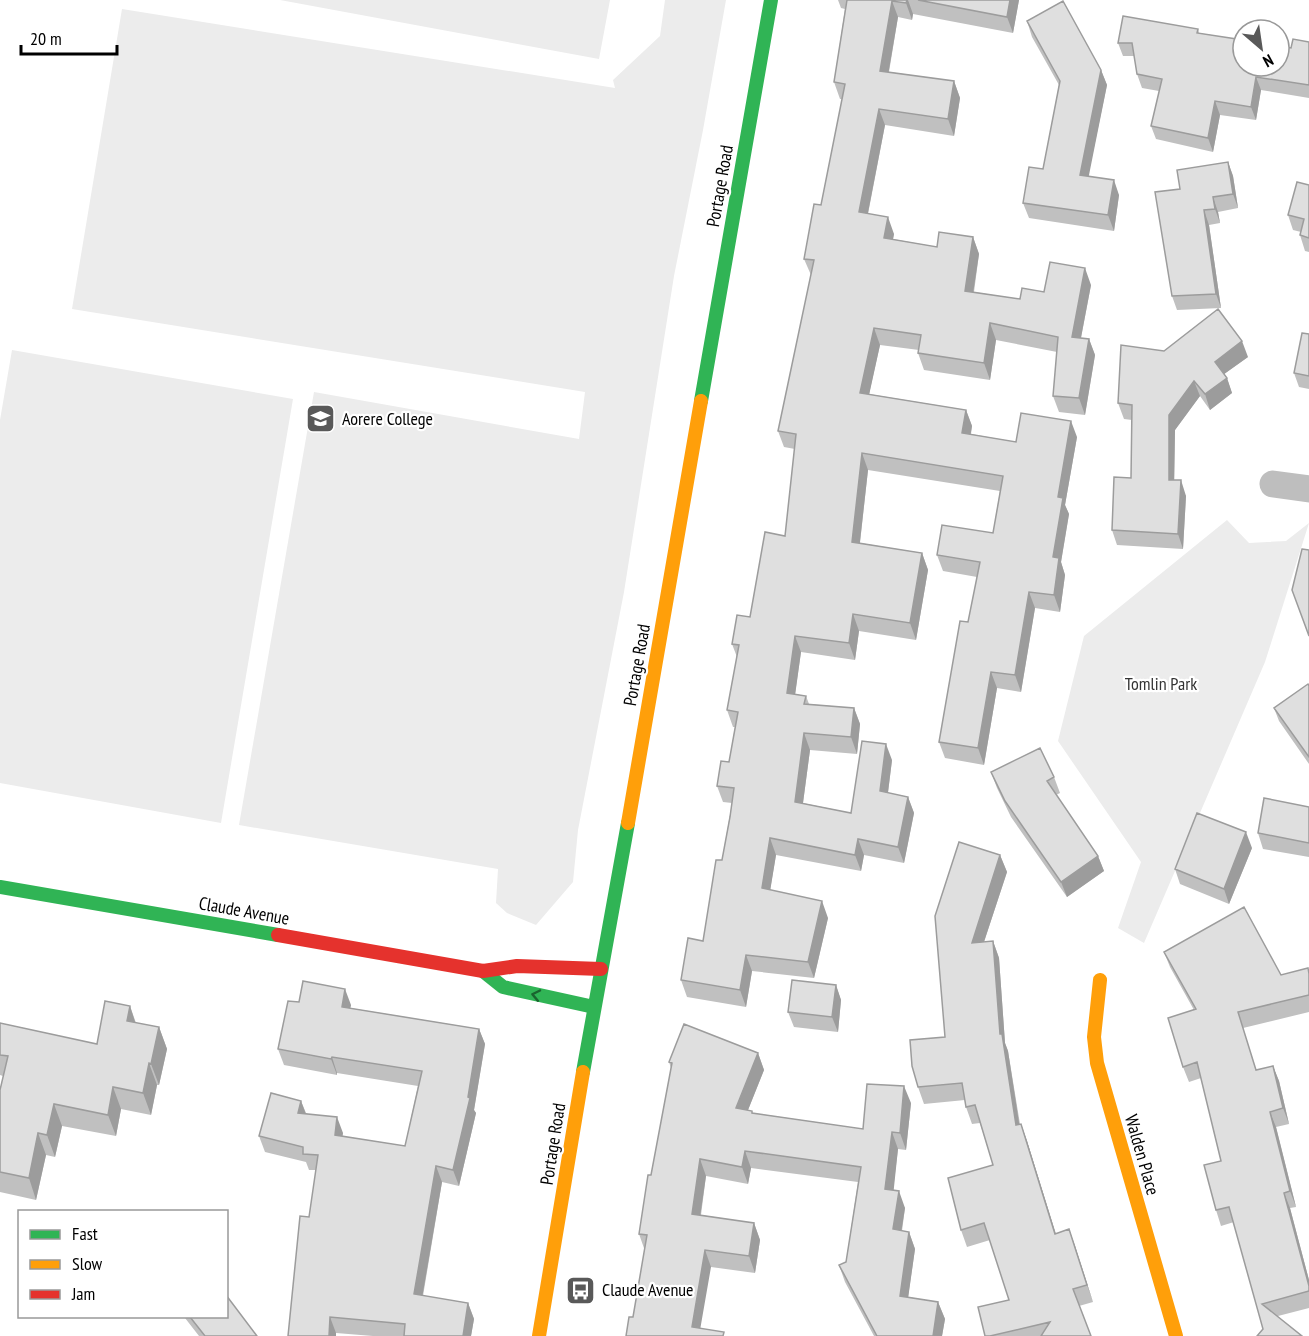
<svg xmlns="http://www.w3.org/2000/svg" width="1309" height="1336" font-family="'PT Sans Narrow',sans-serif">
<rect width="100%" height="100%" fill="#fff"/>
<path fill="#ececec" d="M280,0H610L599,59Z
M665,0H726L703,130L674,276L624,592L578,830L573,882L536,925L507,913L496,903L498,869L239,825L314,392L579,439L585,392L72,309L122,9L615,88L613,80L660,36Z
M12,350L293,399L221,823L0,783V420Z
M1227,520L1249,543L1286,541L1309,523L1265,662L1144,943L1118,928L1141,862L1058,741L1084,636Z"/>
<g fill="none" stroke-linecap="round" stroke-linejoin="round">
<path stroke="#bebebe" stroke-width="27" d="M1273,484L1309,489"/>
<path stroke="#30b455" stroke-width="14" d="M701,401L771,0
M0,887L278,935
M483,971L503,987L594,1007
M583,1072L628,823"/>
<path stroke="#ff9f0a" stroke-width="14" d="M628,823L701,401
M1100,980L1094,1037L1097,1063L1176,1336
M539,1336L583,1072"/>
<path stroke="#e5322d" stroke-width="14" d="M278,935L483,971L517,966L601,969"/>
</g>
<path fill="#c0c0c0" d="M838,0H1019L1013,33L913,14L912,20L898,17L889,72L954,81L960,98L954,136L885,125L868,214L894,234L893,239L937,247L973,237L979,254L974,292L1020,299L1044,292L1091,285L1081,338L1089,339L1095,355L1085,415L1059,412L1053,396L1057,352L996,340L990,380L924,370L918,353L919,350L880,345L869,394L966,410L972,426L971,434L1016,442L1077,437L1065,505L1069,514L1061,562L1065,575L1060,612L1035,608L1021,692L997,688L984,765L945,758L939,742L968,622L977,577L943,571L937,555L993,533L1000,491L868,470L860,543L922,553L928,570L916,640L859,631L855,660L801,652L795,694L806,696L809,704L854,708L860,724L857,754L810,750L803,803L851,813L892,760L888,793L908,797L914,813L904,863L864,855L861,871L776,855L770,890L828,918L814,978L752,971L746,1007L687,997L681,980L703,941L722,860L732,803L723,802L717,786L729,762L735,727H733L727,710L737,657L732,644L750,617L785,536L795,449L784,447L778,431L811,275L804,259L821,205L842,99H840L834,82L845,9L841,8Z
M1027,21L1101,70L1107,85L1088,176L1119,195L1114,231L1029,218L1023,203L1043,169L1059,85L1032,37Z
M1198,29L1199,33L1291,48L1309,42V98L1261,90L1256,120L1220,115L1213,152L1156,139L1151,126L1159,91L1142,88L1137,74L1134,56H1123L1118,43Z
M1228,162L1233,176L1238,208L1218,212L1220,223L1209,225L1221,308L1177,310L1172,296L1180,189Z
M1309,185V252L1305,251L1300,235L1301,232L1293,230L1288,215Z
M1309,334V389L1299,387L1294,373Z
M1164,351L1248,357L1224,374L1227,378L1232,393L1210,410L1200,396L1175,430L1174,480L1186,496L1183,549L1117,545L1112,530L1131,478L1132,420L1124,419L1118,403Z
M1309,686V764L1279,721L1274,708Z
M991,772L1054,777L1060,793L1056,795L1098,856L1104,871L1067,897L1011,817L997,788Z
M1309,807V857L1263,849L1258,833Z
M1252,848L1229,904L1180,884L1175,869Z
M1000,855L1007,872L984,942L993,941L999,958L1005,1043L1008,1051L1020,1124H1021L1027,1141L1056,1234L1069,1229L1075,1246L1093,1302L1079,1306L1091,1336H985L1009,1300L990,1240L967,1247L961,1230L993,1165L980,1123L972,1124L966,1107L965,1100L924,1104L918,1087L945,1037Z
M1164,952L1281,975L1309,972V1012L1243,1028L1256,1070L1273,1066L1279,1081L1289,1124L1276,1127L1296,1207L1290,1208L1309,1280V1308L1278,1316L1263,1329L1234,1222L1221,1226L1216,1210L1221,1161L1201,1078L1189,1082L1183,1067L1194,1010L1170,967Z
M836,985L841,1000L838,1032L794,1027L788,1012Z
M299,1002L351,1005L350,1008L479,1029L485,1044L474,1110L476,1113L459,1186L442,1182L423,1296L468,1303L474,1319L471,1336H373L336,1333L288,1336L309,1217L316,1170H309L306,1162L265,1152L259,1136L301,1101L306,1113L343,1133L342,1136L405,1146L418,1086L337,1073V1075L284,1065L278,1049Z
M130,1006L136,1023L159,1027L167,1049L159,1085H157L151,1115L121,1109L116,1136L62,1126L55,1157L46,1155L36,1200L0,1192V1090L3,1076L0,1075V1023L97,1044Z
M758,1053L764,1070L748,1110L753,1113L863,1129L911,1103L906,1150L898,1149L893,1190L905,1208L902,1231L909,1232L915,1249L908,1297L938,1302L945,1319L942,1336H874L845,1282L839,1265L846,1262L858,1182L751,1168L748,1184L706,1176L701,1215L754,1223L760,1240L755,1273L711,1267L633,1317L645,1251L639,1234L651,1175L671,1068L669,1062Z
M179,1317H226L257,1336H199L185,1318Z"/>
<path fill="#9c9c9c" d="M907,0H908L913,14L912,20L906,3Z
M1010,0H1019L1013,33L1007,17Z
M892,1L898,17L886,87L880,71Z
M1101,70L1107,85L1086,190L1080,175Z
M1256,77L1261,90L1256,120L1251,107Z
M954,81L960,98L954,136L948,119Z
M1215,101L1220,115L1213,152L1208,138Z
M879,109L885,125L865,228L859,212Z
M1228,162L1233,176L1238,208L1233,194Z
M1114,180L1119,195L1114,231L1108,215Z
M1213,197L1218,212L1220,223L1215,209Z
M1204,210L1209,225L1221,308L1216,294Z
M888,217L894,234L890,254L884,238Z
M973,237L979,254L971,307L965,291Z
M1085,268L1091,285L1078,353L1072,337Z
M990,323L996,340L990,380L984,363Z
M874,328L880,345L866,409L860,393Z
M1089,339L1095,355L1085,415L1079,398Z
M1242,341L1248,357L1220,377L1215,362Z
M1227,378L1232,393L1210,410L1205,394Z
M1194,381L1200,396L1175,430L1174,495L1169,480V415Z
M966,410L972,426L968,449L962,433Z
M1071,421L1077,437L1065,505L1069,514L1061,562L1065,575L1060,612L1054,595L1053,557L1058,497Z
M862,453L868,470L858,559L852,542Z
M1181,480L1186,496L1183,549L1178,534Z
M922,553L928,570L916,640L910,623Z
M1029,592L1035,608L1021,692L1015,675Z
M853,614L859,631L855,660L849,643Z
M795,636L801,652L793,710L787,693Z
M991,672L997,688L984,765L978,748Z
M854,708L860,724L857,754L851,737Z
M804,733L810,750L801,818L795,802Z
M886,744L892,760L886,808L880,791Z
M908,797L914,813L904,863L898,847Z
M1246,832L1252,848L1229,904L1224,889Z
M770,838L776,855L768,904L762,888Z
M858,839L864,855L861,871L855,855Z
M1000,855L1007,872L978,960L972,943Z
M1098,856L1104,871L1067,897L1061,882Z
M822,901L828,918L814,978L808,962Z
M993,941L999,958L1005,1043L1008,1051L1022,1142L1016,1125L1000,1034Z
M746,955L752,971L746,1007L740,990Z
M836,985L841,1000L838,1032L832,1017Z
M345,989L351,1005L347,1023L342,1007Z
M130,1006L137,1028L127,1021Z
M159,1027L167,1049L159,1085L151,1064Z
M479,1029L485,1044L474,1110L476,1113L459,1186L453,1170L468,1097Z
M758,1053L764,1070L742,1125L736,1108Z
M332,1057L337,1073V1075L331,1059Z
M149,1063L157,1085L151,1115L143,1093Z
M1273,1066L1279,1081L1289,1124L1283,1108Z
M904,1086L911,1103L906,1150L900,1133Z
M113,1087L121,1109L116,1136L108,1115Z
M301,1101L307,1117L298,1113Z
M54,1104L62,1126L55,1157L47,1135Z
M1270,1112L1276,1127L1296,1207L1290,1191Z
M337,1117L343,1133L340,1151L335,1135Z
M1021,1124L1027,1141L1061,1251L1055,1234Z
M892,1132L898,1149L892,1206L885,1189Z
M38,1133L46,1155L36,1200L29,1178Z
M745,1151L751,1168L748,1184L742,1167Z
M700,1159L706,1176L698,1231L692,1214Z
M436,1166L442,1182L420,1310L414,1294Z
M899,1191L905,1208L899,1246L893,1229Z
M1284,1193L1290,1208L1309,1280V1286Z
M754,1223L760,1240L755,1273L749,1256Z
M1069,1229L1075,1246L1093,1302L1087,1285Z
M909,1232L915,1249L906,1313L900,1296Z
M705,1250L711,1267L699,1336L692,1327Z
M938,1302L945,1319L942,1336H933Z
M468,1303L474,1319L471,1336H463Z
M330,1317L336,1333V1336H329Z"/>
<path fill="#dfdfdf" stroke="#9c9c9c" stroke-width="1.5" d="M847,0H907L906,3L892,1L880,71L954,81L948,119L879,109L859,212L888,217L884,238L937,247L939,232L973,237L965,291L1020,299L1022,288L1044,292L1050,262L1085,268L1072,337L1089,339L1079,398L1053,396L1058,337L990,323L984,363L918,353L921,335L874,328L860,393L966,410L962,433L1016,442L1021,413L1071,421L1058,497L1063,498L1053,557L1059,558L1054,595L1029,592L1015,675L991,672L978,748L939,742L960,621L968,622L980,562L937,555L942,525L993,533L1003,476L862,453L852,542L922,553L910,623L853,614L849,643L795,636L787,693L806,696L804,704L854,708L851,737L804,733L795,802L851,813L862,741L886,744L880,791L908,797L898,847L858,839L855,855L770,838L762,888L822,901L808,962L746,955L740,990L681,980L688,938L703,941L716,860H722L730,817L734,788L717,786L721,761L729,762L738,712L727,710L739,645L732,644L737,615L750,617L765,532L785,536L796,434L778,431L814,260L804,259L814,204L821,205L845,84L834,82Z
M918,0H1010L1007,17Z
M1063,1L1101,70L1080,175L1114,180L1108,215L1023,203L1029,167L1043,169L1060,81L1027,21Z
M1123,16L1198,29L1197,33L1243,40V66H1279V46L1291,48L1293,39L1309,42V85L1256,77L1251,107L1215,101L1208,138L1151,126L1162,79L1137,74L1132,43H1118Z
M1228,162L1233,194L1213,197L1215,209L1204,210L1216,294L1172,296L1155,192L1180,189L1177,170Z
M1297,182L1309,185V238L1300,235L1304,219L1288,215Z
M1218,309L1242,341L1215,362L1227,378L1205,394L1194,381L1169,415V480H1181L1178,534L1112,530L1114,477L1131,478L1132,405L1118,403L1121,345L1164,351Z
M1302,333L1309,334V376L1294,373Z
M1302,549L1309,550V636L1292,590Z
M1308,684L1309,686V757L1274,708Z
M1040,748L1054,777L1047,781L1098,856L1061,882L1005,801L991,772Z
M1264,798L1309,807V843L1258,833Z
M1197,813L1246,832L1224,889L1175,869Z
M959,842L1000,855L972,943L993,941L1000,1034H1002L1016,1125L1021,1124L1055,1234L1069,1229L1087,1285L1073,1289L1091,1336H1041L1050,1322L990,1336H985L978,1307L1009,1300L984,1223L961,1230L948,1178L993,1165L975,1105L966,1107L962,1083L918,1087L912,1066L910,1040L945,1037L935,916Z
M1244,907L1281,975L1308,968L1309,974V995L1238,1012L1256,1070L1273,1066L1283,1108L1270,1112L1290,1191L1284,1193L1309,1286V1291L1262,1304L1302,1336H1257L1263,1329L1229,1207L1216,1210L1204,1165L1221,1161L1197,1062L1183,1067L1168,1018L1196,1009L1164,952Z
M792,980L836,985L832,1017L788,1012Z
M303,981L345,989L342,1007L479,1029L468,1097L470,1098L453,1170L436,1166L414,1294L468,1303L463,1336H404L405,1324L330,1317L329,1336H288L300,1216L309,1217L318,1155L303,1154V1147L259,1136L271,1093L301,1101L298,1113L337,1117L335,1135L405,1146L422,1071L332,1057L331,1059L278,1049L288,1001L299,1002Z
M105,1001L130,1006L127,1021L159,1027L151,1064L149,1063L143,1093L113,1087L108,1115L54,1104L47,1135L38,1133L29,1178L0,1172V1090L8,1056L0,1055V1023L97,1044Z
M684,1024L758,1053L736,1108L752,1111V1113L863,1129L867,1084L904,1086L900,1133L892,1132L885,1189L899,1191L893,1229L909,1232L900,1296L938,1302L933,1336H877L839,1265L846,1262L861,1167L745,1151L742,1167L700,1159L692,1214L754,1223L749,1256L705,1250L692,1327L724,1332L723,1336H626L629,1317H633L647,1235L639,1234L648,1175H651L672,1063L669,1062Z
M226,1295L257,1336H205L190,1317H226Z"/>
<defs><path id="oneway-chevron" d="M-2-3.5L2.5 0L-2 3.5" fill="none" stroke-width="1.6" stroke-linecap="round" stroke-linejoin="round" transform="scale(1.5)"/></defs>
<use stroke="#1a632f" href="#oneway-chevron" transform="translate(536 995) rotate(-168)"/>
<defs>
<symbol id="school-square" viewBox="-11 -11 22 22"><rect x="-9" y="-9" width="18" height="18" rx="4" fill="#595959" stroke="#fff"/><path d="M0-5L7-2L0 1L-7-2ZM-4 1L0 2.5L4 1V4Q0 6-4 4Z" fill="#fff"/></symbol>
<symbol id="bus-square" viewBox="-11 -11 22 22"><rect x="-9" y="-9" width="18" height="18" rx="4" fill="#595959" stroke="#fff"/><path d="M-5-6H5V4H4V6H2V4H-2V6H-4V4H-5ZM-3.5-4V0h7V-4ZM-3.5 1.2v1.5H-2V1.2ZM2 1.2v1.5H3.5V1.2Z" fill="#fff"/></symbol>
</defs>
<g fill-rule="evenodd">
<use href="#school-square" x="304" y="402" width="33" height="33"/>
<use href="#bus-square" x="564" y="1274" width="33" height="33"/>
</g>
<g text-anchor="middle" stroke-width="4.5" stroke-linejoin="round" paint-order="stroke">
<g font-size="18" fill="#000" stroke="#fff">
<text transform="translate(720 186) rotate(-80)" y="6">Portage Road</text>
<text transform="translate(637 665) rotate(-80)" y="6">Portage Road</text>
<text transform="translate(244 911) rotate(10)" y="6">Claude Avenue</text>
<text transform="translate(553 1144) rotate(-81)" y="6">Portage Road</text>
<text transform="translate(1142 1155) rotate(74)" y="6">Walden Place</text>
</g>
<g font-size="18" fill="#000" stroke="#fff" text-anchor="start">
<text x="342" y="425">Aorere College</text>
<text x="602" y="1296">Claude Avenue</text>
</g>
<g font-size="18" fill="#333" stroke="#fff">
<text x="1161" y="690">Tomlin Park</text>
</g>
</g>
<rect x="18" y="1210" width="210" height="108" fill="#ffffff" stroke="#999999" stroke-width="1.5"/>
<rect x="30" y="1230" width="30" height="9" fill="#30b455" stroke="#999999" stroke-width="1.5"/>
<text x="72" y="1240" font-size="18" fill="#000000">Fast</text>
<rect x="30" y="1260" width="30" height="9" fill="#ff9f0a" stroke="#999999" stroke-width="1.5"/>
<text x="72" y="1270" font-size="18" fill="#000000">Slow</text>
<rect x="30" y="1290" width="30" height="9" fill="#e5322d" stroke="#999999" stroke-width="1.5"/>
<text x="72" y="1300" font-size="18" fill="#000000">Jam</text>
<g transform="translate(1261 48) rotate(151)"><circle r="28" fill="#ffffff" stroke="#999999" stroke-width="1.5"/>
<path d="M0-4.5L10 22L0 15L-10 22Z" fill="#595959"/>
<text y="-9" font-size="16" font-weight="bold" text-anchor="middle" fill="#000000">N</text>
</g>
<path d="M21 45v9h96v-9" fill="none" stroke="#000000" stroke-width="3"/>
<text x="30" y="45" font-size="18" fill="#000000" stroke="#ffffff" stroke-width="4.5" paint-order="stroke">20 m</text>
</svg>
